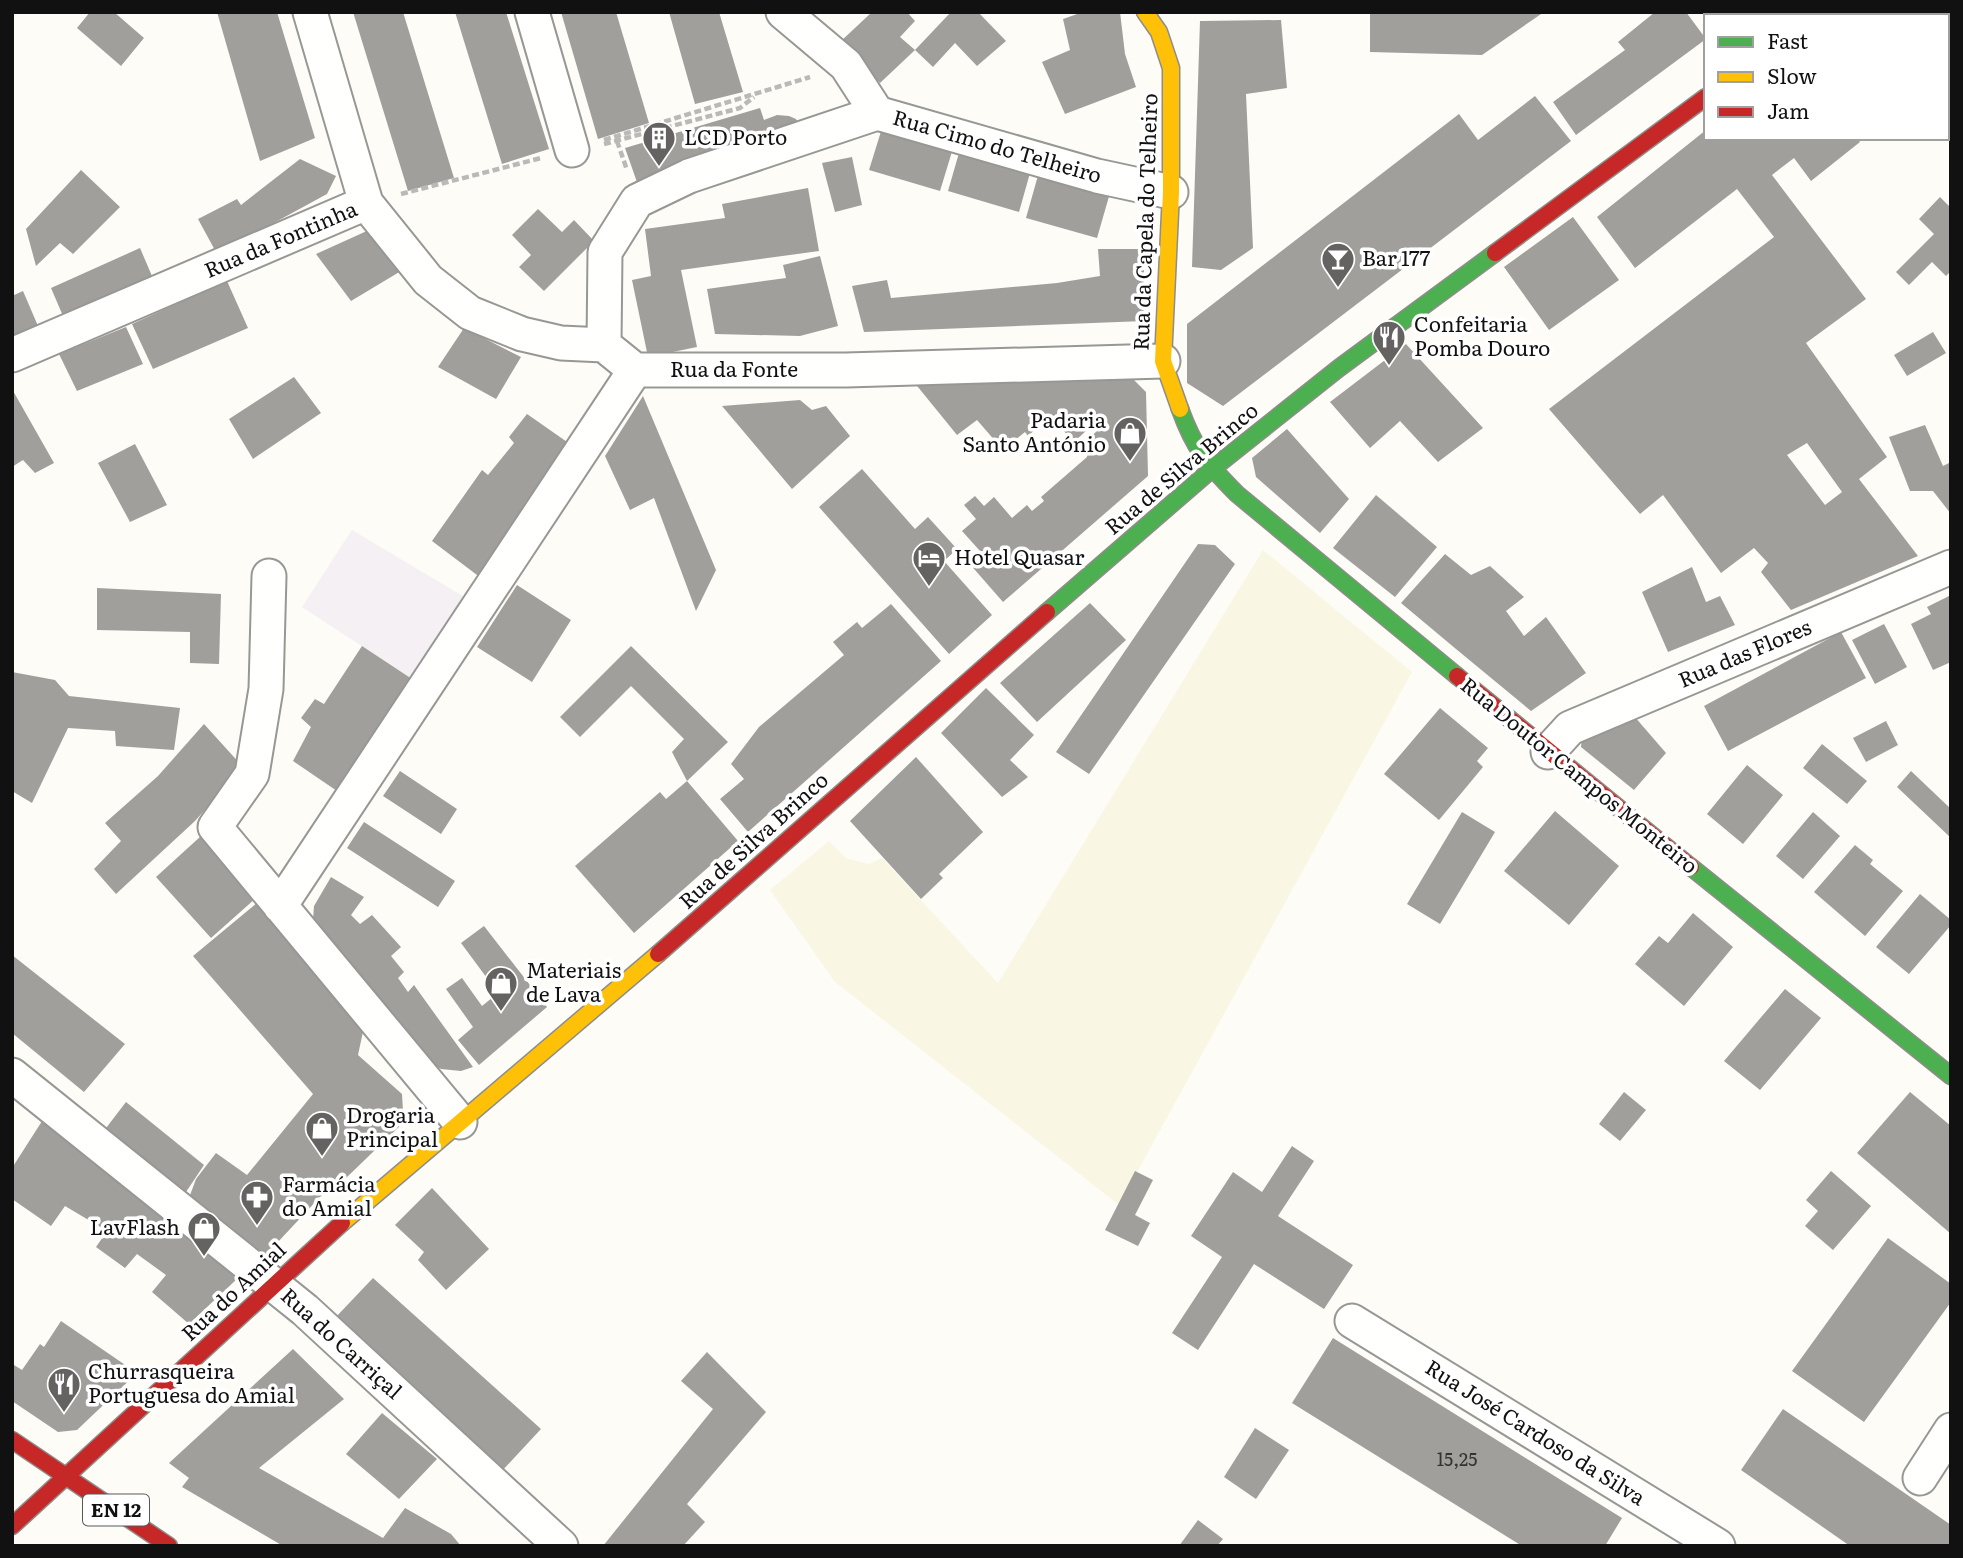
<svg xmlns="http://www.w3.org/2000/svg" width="1963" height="1558" font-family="Literata,serif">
<rect width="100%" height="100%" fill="#fdfcf7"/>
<path fill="#f5f0f3" d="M352,530L466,598L412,679L302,607Z"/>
<path fill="#f9f7e4" d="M1263,550L1412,672L1119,1205L835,982L770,890L829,841L846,858L869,864L882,858L998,983Z"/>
<path fill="#a19f9c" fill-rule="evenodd" d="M90,12H114L144,38L121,66L77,28Z
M217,12H277L315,138L260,161Z
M353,12H403L454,178L408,191Z
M455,12H506L549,149L502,164Z
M561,12H616L649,123L598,139Z
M669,12H719L743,92L695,104Z
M872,12H907L915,21L900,37L915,50L951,12H978L1006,41L977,66L955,43L933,67L915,50L880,83L840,42Z
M1083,12H1120L1125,54L1136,87L1065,114L1042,62L1070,50L1063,19Z
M1370,12H1544L1482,55L1370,52Z
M1655,12H1686L1706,39L1576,135L1553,102L1625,50L1618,42Z
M1868,12H1951V36L1947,40V16H1863Z
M1281,20L1287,88L1246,94L1253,248L1221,270L1192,267L1200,21Z
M1535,96L1571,141L1223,406L1187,383V324L1459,114L1478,140Z
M760,108L764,120L777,115L789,116L796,119L799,125L638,185L625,148Z
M883,125L954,145L940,191L869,170Z
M1706,130V138H1857L1860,142L1811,181L1794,158L1772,175L1866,299L1806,343L1887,457L1859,479L1918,556L1791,610L1761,572L1768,563L1754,548L1721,573L1663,495L1640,514L1549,409L1774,237L1737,189L1635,268L1597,217ZM1807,443L1842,492L1825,505L1787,455Z
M961,146L1032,166L1019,212L948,191Z
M852,157L862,205L835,212L822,163Z
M300,159L336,176L327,194L217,254L198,219L237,199L241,205Z
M81,170L120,207L73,254L60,243L36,266L26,229Z
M1039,172L1110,193L1097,238L1026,218Z
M808,188L819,251L681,270L697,347L648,357L632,280L651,276L645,229L725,218L722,204Z
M1940,197L1951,208V271L1946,276L1932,262L1909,285L1896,272L1934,234L1919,219Z
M538,209L562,232L574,220L594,241L544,291L519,267L531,255L512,235Z
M1573,217L1619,280L1549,330L1504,267Z
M369,230L401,271L351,301L316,254Z
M140,248L155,283L66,323L51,288Z
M1098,249H1144V321L864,332L852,286L887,280L891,298L1057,283L1100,276Z
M820,256L838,326L800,336L715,334L707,289L786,278L783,265Z
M227,281L248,328L153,369L132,324Z
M23,291L41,333L12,346V296Z
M126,327L143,364L77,391L59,354Z
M464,328L521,357L496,399L438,367Z
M1933,332L1946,353L1907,376L1894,355Z
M1406,344L1483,428L1438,462L1400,421L1370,448L1330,402Z
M909,376L1131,377L1146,392L1148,476L1003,602L968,562L980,551L962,531L976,519L964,505L975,496L984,506L994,497L1012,518L1027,505L1032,511L1044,501L1041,497L1087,457L1088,439L1105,424L1100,418L1074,442L1050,416L1028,436L1025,432L1003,450L977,420L957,435Z
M294,377L321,413L253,459L229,419Z
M12,389L54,463L35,473L23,460L12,467Z
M643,396L716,570L696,611L654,498L630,510L605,456Z
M800,400L812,410L826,406L850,436L792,489L722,406Z
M527,414L570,444L481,578L432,541L482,470L488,475L514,443L509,437Z
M1925,425L1943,466L1951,462V514L1933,491H1910L1889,437Z
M1287,429L1349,499L1320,533L1256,477L1252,458Z
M135,444L167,505L130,522L98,463Z
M862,469L915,529L928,517L957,549L944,561L992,615L949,654L819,507Z
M1376,495L1437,547L1395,597L1333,548Z
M1198,544L1215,545L1235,564L1089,774L1056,752Z
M1445,554L1471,575L1490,566L1524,597L1506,611L1524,636L1546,617L1586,673L1531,711L1456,649L1401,603Z
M1692,567L1706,602L1720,596L1735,625L1668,652L1642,592Z
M517,585L571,620L532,682L477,647Z
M97,588L221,594L219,664L190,663V632L97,630Z
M1951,595V662L1933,670L1911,624L1931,614L1927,607Z
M1090,603L1126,640L1037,722L1000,683Z
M891,604L941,661L748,832L720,799L744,779L731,764L759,727L844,655L833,642L857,622L862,628Z
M1884,624L1907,667L1875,684L1852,640Z
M1841,632L1866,678L1728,751L1704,706Z
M362,646L412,679L337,791L293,761L311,727L301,718L315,699L324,704Z
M631,646L728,742L687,781L672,752L684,739L631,686L580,737L560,717Z
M12,672L55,680L69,696L180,708L174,750L116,746L115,731L68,728L32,803L12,791Z
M986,688L1034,735L1010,760L1028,777L1002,797L941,733Z
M1440,708L1488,748L1477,761L1483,767L1439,820L1384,774Z
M1634,716L1666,753L1634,790L1581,747L1582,736Z
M1886,721L1898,745L1866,762L1853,738Z
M204,724L243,767L195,821L116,894L94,869L121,841L105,823L158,776Z
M1822,744L1867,781L1847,804L1803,768Z
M916,757L983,832L939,874L943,878L921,899L850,821Z
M1747,765L1783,795L1743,844L1707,814Z
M400,771L457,809L441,834L383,796Z
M1911,771L1951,809V838L1897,787Z
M687,781L738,841L634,933L575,866L660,792L666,799Z
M1555,811L1619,866L1569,925L1504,871Z
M1462,812L1495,832L1440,924L1407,904Z
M1813,812L1840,836L1803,879L1776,856Z
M364,822L455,881L438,907L347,848Z
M201,836L257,897L211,938L156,877Z
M1855,845L1873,860L1870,864L1903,891L1865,936L1814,892Z
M331,877L364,897L351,915L360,924L372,915L401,947L391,956L404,972L398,978L408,992L414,985L473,1067L461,1071L441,1069L419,1057L317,931L313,919L314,906Z
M1920,894L1951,920V925L1909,974L1876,947Z
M258,902L364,1027L358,1055L402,1094L403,1111L401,1125L346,1178L320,1197L263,1258L203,1206L189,1198L196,1179L216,1153L247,1175L313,1094L193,956Z
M1693,913L1733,947L1684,1006L1635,964L1659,936L1668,943Z
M484,926L547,1007L479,1065L458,1040L473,1027L446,989L462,978L482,1006L498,993L461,943Z
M12,955L125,1044L84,1092L12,1033Z
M1785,989L1821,1018L1760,1090L1724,1061Z
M1624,1092L1646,1110L1620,1141L1599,1124Z
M1910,1092L1951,1126V1234L1857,1153Z
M126,1102L204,1165L184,1195L103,1132Z
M44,1118L238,1269V1278L189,1324L152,1292L166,1275L137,1254L125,1268L96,1247L107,1231L65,1206L51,1226L12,1199V1168Z
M1292,1146L1314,1161L1278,1216L1353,1265L1324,1309L1254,1264L1198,1350L1172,1333L1222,1257L1191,1236L1233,1172L1262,1192Z
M1135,1171L1153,1180L1135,1215L1150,1223L1138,1246L1105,1230Z
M1831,1171L1871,1206L1833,1250L1805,1226L1818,1211L1806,1200Z
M432,1188L489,1249L446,1290L418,1260L424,1252L395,1225Z
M1888,1238L1951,1284V1302L1864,1422L1792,1371Z
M373,1278L541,1429L500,1473L335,1318Z
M61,1321L137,1373L77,1430L58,1432L12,1401V1368L14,1365L22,1370L40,1344L44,1347Z
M1333,1338L1622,1518L1605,1546H1522L1292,1403Z
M293,1349L344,1399L259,1468L383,1538L405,1508L451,1534L461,1546H283L182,1487L189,1478L169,1463Z
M707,1352L766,1412L687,1504L705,1522L683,1546H603L713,1409L681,1381Z
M1783,1409L1951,1525V1546H1850L1741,1470Z
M382,1413L437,1459L399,1499L346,1454Z
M1255,1428L1289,1450L1256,1499L1224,1477Z
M1198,1520L1223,1539L1217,1546H1179Z"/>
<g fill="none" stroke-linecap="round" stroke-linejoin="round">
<defs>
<path id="street" d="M532,12L572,150
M783,12L846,65L877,113L1097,176L1171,192
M366,203L428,280L470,313L522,334L561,343L604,345L635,370H846L1163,361
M604,345L605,252L637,201L689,176L877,113
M12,355L366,203L310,12
M269,576L266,689L252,774L215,827L460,1122
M1548,752L1570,728L1951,567
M280,906L635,370
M12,1075L305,1310L561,1546
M1352,1321L1718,1546
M1920,1478L1951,1430"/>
<path id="fast" d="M1180,409C1194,448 1207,464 1237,494L1457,676
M1047,612L1212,469L1339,368L1495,253
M1691,867L1951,1076"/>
<path id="slow" d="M1145,12L1159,32L1171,68V192L1163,361L1180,409
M1816,16L1821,12
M342,1223L658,954"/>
<path id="jam" d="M1495,253L1706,97
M1457,676L1691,867
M658,954L1047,612
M12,1440L169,1546
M12,1526L342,1223"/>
</defs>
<use href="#street" stroke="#979795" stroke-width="37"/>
<use href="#fast" stroke="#8e8d8b" stroke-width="19"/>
<use href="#slow" stroke="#8e8d8b" stroke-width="19"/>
<use href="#jam" stroke="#8e8d8b" stroke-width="19"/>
<path stroke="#b9b9b8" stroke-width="4.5" stroke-dasharray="7 3.5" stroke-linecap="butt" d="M604,140L810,77
M617,141L627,170
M604,144L740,108L754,97
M401,194L541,158"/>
<use href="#street" stroke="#fffffe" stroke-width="33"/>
<use href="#fast" stroke="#4caf50" stroke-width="16"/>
<use href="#slow" stroke="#ffc107" stroke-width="16"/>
<use href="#jam" stroke="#c62828" stroke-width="16"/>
</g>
<defs>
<symbol id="building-pin" viewBox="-11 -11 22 30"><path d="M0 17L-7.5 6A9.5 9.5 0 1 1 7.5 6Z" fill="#646362" stroke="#fff"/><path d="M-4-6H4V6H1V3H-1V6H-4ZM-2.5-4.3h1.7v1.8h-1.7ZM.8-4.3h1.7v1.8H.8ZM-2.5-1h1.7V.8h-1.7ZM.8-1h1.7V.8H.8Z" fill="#fff"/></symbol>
<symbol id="bar-pin" viewBox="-11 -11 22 30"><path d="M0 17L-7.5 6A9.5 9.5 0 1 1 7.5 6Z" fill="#646362" stroke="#fff"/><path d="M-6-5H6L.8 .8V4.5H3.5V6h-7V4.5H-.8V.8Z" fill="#fff"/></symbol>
<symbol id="restaurant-pin" viewBox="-11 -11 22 30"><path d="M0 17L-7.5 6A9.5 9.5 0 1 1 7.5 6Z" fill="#646362" stroke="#fff"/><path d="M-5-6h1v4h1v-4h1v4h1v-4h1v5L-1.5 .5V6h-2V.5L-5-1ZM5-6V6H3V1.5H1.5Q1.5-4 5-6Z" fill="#fff"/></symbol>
<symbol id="shop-pin" viewBox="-11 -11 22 30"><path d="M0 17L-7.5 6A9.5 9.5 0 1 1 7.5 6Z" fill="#646362" stroke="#fff"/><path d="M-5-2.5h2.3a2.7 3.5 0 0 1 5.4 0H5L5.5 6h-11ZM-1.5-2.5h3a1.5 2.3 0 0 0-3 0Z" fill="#fff"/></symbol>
<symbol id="hotel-pin" viewBox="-11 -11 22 30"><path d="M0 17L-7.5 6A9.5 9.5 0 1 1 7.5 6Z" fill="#646362" stroke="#fff"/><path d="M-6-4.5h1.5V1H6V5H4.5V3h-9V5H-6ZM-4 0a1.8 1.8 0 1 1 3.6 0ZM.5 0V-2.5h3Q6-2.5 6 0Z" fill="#fff"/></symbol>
<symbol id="pharmacy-pin" viewBox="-11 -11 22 30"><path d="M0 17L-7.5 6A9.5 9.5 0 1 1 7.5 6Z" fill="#646362" stroke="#fff"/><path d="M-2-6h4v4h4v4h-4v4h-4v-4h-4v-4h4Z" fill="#fff"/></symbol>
</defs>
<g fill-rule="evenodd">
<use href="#building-pin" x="640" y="119" width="38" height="52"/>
<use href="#bar-pin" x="1319" y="240" width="38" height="52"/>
<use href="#restaurant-pin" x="1370" y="318" width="38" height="52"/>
<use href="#shop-pin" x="1111" y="414" width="38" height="52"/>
<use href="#hotel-pin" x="910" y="539" width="38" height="52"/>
<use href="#shop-pin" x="482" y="964" width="38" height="52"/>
<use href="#shop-pin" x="303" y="1109" width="38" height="52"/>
<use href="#pharmacy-pin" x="238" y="1178" width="38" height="52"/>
<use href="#shop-pin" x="185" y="1209" width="38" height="52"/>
<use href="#restaurant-pin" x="45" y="1365" width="38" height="52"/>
</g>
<g text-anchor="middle" stroke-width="7" stroke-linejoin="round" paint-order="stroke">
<g font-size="18" fill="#353434">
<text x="1457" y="1466">15,25</text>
</g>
<rect fill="#fff" stroke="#585858" stroke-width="2" x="83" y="1494.5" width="66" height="31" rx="5"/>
<g font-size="19" font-weight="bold" fill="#111">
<text x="116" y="1517">EN 12</text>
</g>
<g font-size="21" fill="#111" stroke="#fff" text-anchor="start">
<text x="684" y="145">LCD Porto</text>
<text x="1362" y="266">Bar 177</text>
<text x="1414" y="332">Confeitaria<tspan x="1414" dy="24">Pomba Douro</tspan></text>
<text x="1106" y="428" text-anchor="end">Padaria<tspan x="1106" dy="24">Santo António</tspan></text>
<text x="954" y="565">Hotel Quasar</text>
<text x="526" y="978">Materiais<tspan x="526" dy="24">de Lava</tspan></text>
<text x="346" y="1123">Drogaria<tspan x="346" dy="24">Principal</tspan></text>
<text x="282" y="1192">Farmácia<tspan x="282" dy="24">do Amial</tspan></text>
<text x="180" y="1235" text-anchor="end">LavFlash</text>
<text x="88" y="1379">Churrasqueira<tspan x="88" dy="24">Portuguesa do Amial</tspan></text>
</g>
<g font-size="21" fill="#111" stroke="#fff">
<text transform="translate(997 147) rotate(16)" y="7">Rua Cimo do Telheiro</text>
<text transform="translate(1146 222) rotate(-88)" y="7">Rua da Capela do Telheiro</text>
<text transform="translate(281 240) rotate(-23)" y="7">Rua da Fontinha</text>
<text x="734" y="377">Rua da Fonte</text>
<text transform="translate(1182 469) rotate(-40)" y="7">Rua de Silva Brinco</text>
<text transform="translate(1745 654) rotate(-23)" y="7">Rua das Flores</text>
<text transform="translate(1579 776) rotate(39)" y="7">Rua Doutor Campos Monteiro</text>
<text transform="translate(754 841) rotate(-42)" y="7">Rua de Silva Brinco</text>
<text transform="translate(234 1292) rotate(-43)" y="7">Rua do Amial</text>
<text transform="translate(341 1344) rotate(42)" y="7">Rua do Carriçal</text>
<text transform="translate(1535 1433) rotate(32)" y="7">Rua José Cardoso da Silva</text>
</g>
</g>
<rect width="1963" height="1558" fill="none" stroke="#111111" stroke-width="28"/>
<rect x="1704" y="14" width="245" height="126" fill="#ffffff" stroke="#a0a0a0" stroke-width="2"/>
<rect x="1718" y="37" width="35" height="10" fill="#4caf50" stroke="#a0a0a0" stroke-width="2"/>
<text x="1767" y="49" font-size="21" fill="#111111">Fast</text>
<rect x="1718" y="72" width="35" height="10" fill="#ffc107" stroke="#a0a0a0" stroke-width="2"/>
<text x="1767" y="84" font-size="21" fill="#111111">Slow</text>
<rect x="1718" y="107" width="35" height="10" fill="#c62828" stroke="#a0a0a0" stroke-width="2"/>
<text x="1767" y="119" font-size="21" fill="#111111">Jam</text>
</svg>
